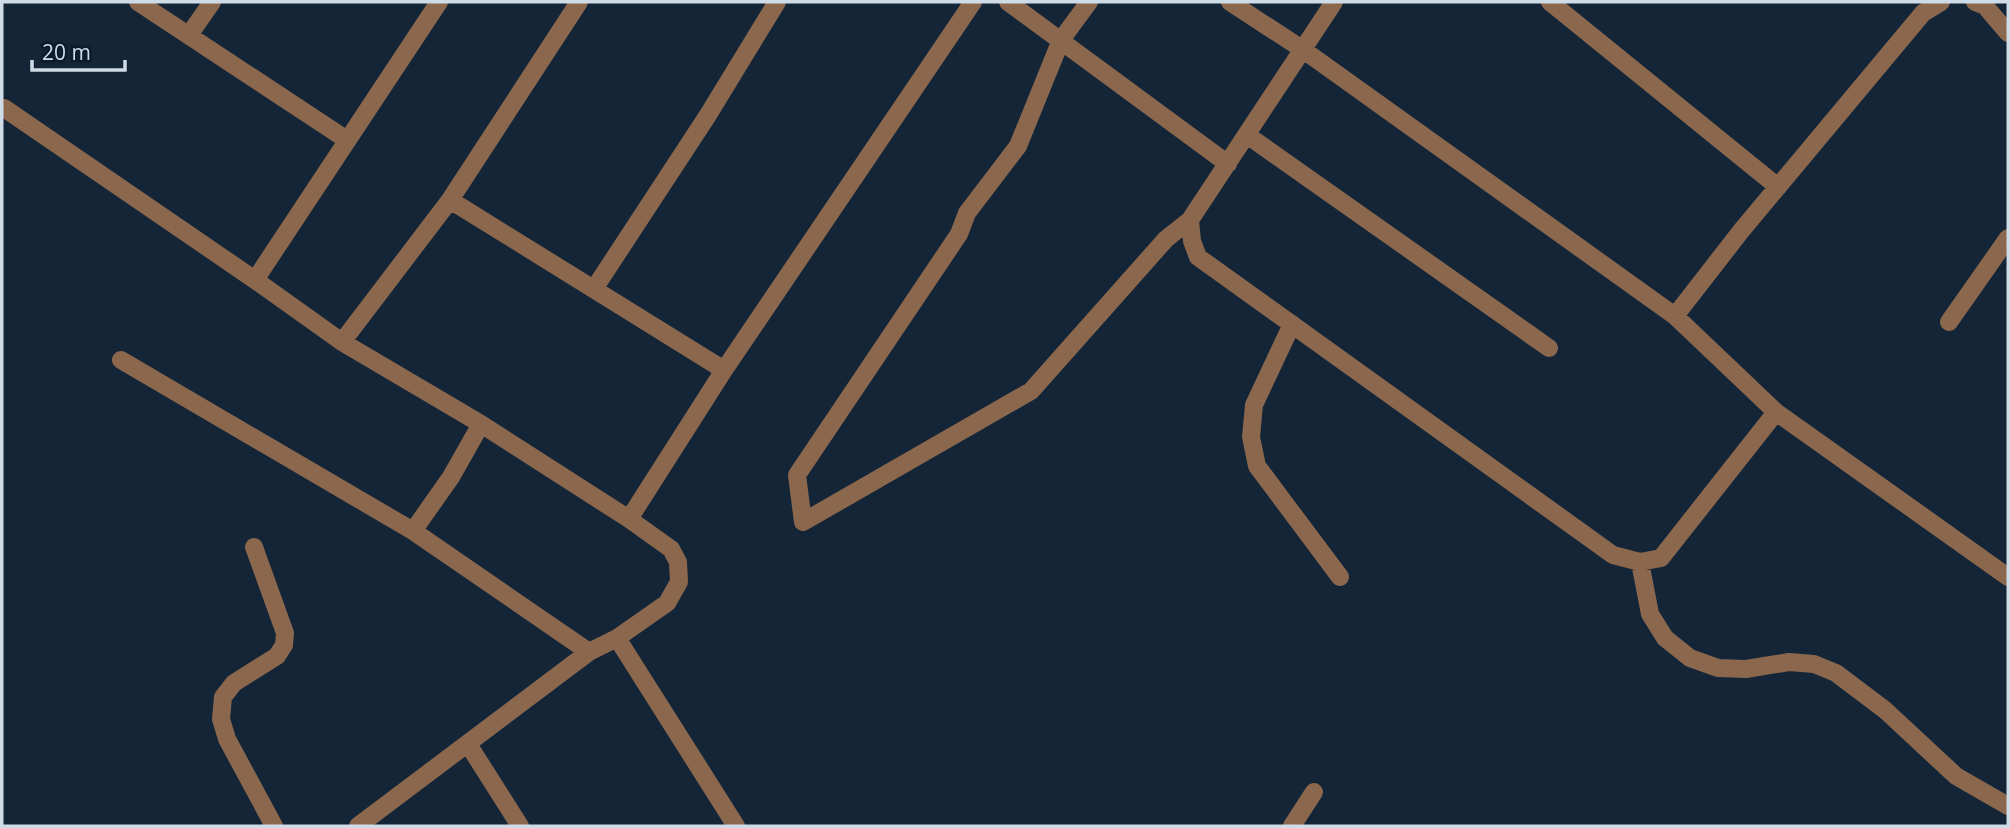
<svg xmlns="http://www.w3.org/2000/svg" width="2010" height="828" font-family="'Open Sans',sans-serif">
<rect width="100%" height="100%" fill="#132537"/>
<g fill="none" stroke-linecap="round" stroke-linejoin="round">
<path stroke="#8a674d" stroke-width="18" d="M138,2L347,140
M1008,2L1228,164
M1089,2L1061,40L1018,146L967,213L959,234L797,475L803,522L1031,391L1166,239L1190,220
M1230,2L1302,49L1675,316L1776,412L2008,577
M1334,2L1190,220L1192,241L1198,257L1613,555L1640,562L1661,558L1776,412
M1550,2L1778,187
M1975,2L1985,6L2008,33
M189,35L212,2
M4,108L255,280L342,342L481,424L629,519L671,549L678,562L679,582L667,603L617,638L589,652L358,826
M1247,135L1549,348
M450,200L724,370
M255,280L439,2
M594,289L708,115L777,2
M1675,316L1741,231L1923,13L1941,2
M1949,322L2008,238
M1292,324L1254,405L1251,437L1257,466L1340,577
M342,342L450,200L579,2
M121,360L413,531L589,652
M629,519L724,370L973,2
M413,531L451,477L481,424
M254,547L285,633L284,645L277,656L234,683L223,697L221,719L227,739L274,826
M1640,562L1650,614L1665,638L1690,658L1718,668L1746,669L1789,662L1814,664L1836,673L1885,710L1956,776L2008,806
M617,638L736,826
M468,744L520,826
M1292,826L1314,792"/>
</g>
<rect width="2010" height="828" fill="none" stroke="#d0dbe8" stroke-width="7"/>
<path d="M32 60v10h93v-10" fill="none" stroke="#d0dbe8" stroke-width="3.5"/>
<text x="42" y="60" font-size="21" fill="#d0dbe8" stroke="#091b2d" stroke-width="5" paint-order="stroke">20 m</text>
</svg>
